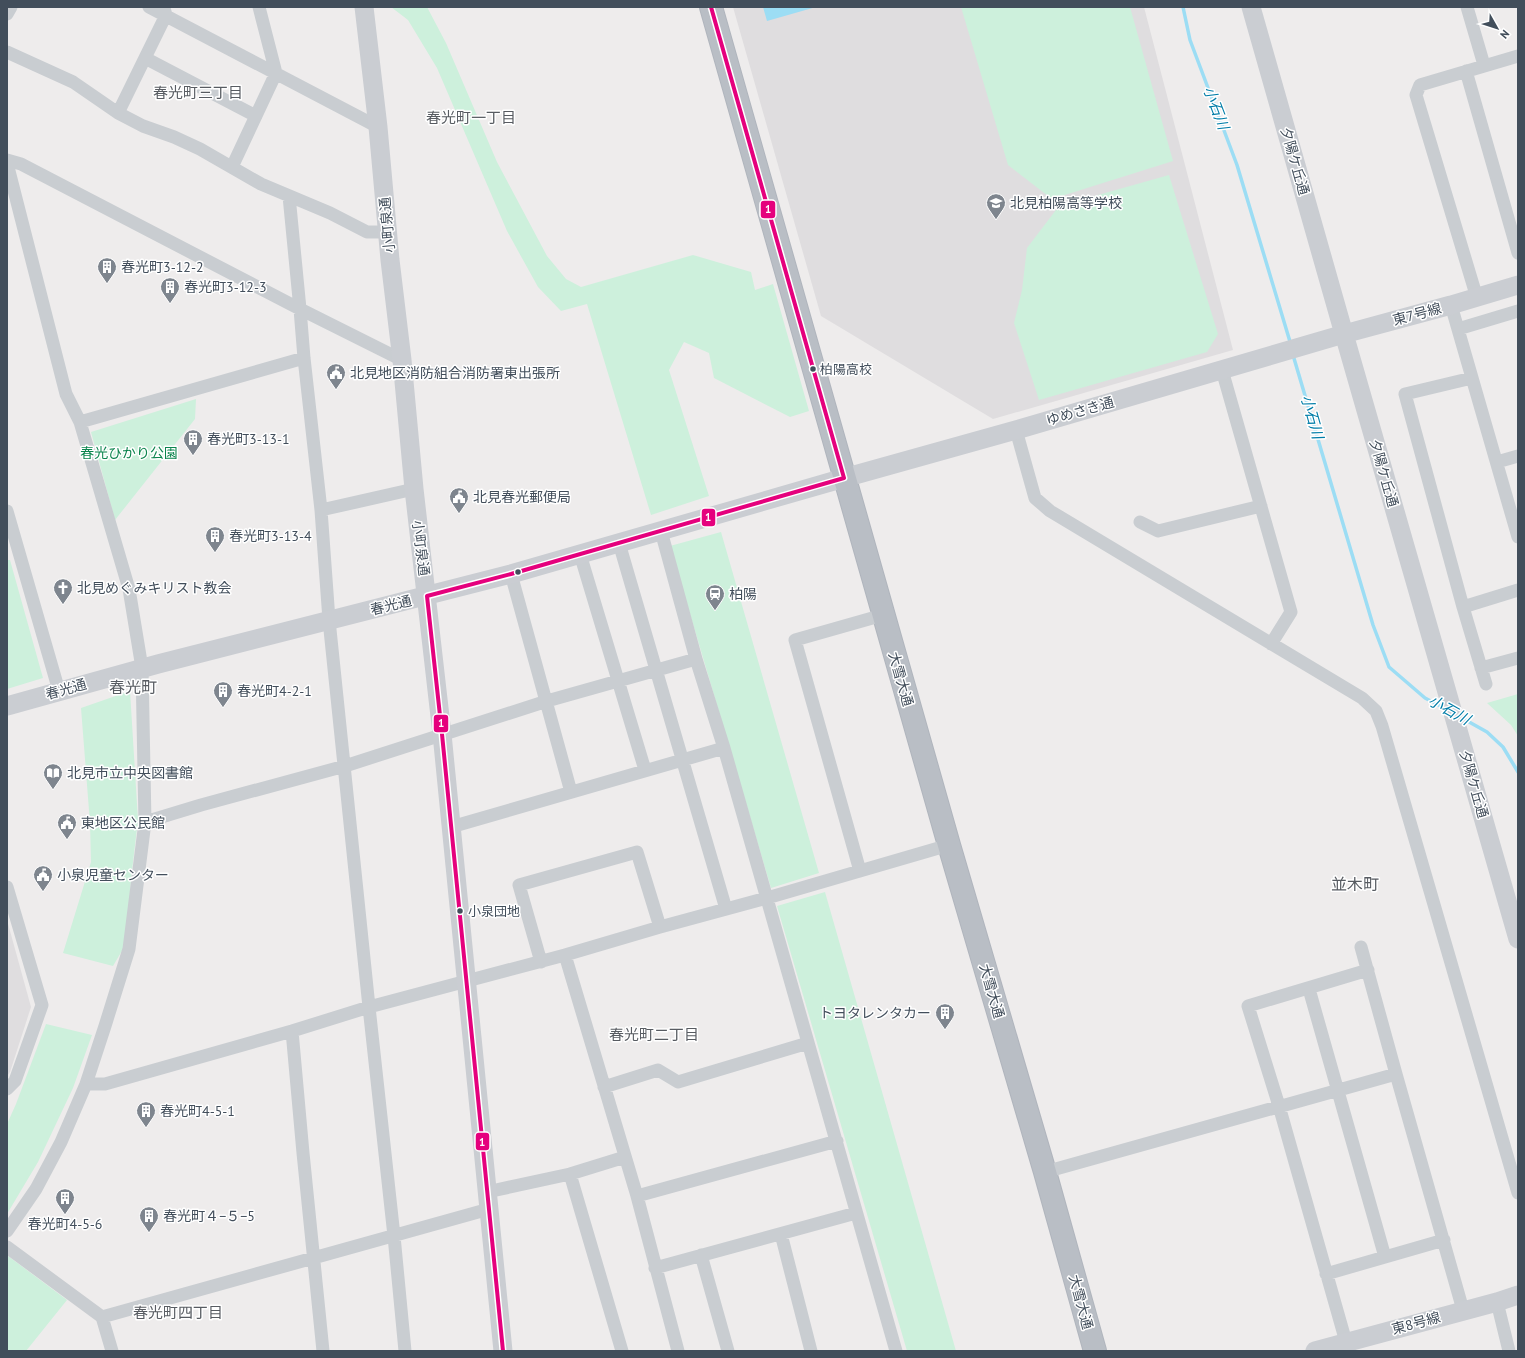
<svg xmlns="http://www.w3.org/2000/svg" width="1525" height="1358" font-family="'PT Sans','Noto Sans JP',sans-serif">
<rect width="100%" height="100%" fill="#eeecec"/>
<path fill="#dfdddf" d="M733,7H1144L1233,350L993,419L821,316Z
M7,920L31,1007L10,1072L7,1076Z"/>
<path fill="#cdf0dc" d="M391,7H427L446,43L497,162L547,256L566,279L581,287L693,255L751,272L755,290L773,284L809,411L790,417L714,378L709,353L684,342L669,370L709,496L651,515L587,304L561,311L538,287L507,231L437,68L408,20Z
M961,7H1130L1173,161L1052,199L1008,165Z
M1169,175L1218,334L1207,352L1039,400L1014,323L1022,290L1027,248L1059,206Z
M196,399L195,419L115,520L91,432Z
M721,532L819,873L771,888L670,546Z
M7,560H10L43,678L7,689Z
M130,691L138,820L131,879L126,944L113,966L63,953L91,862L90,823L81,708Z
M1518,694V736L1511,725L1487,703Z
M825,892L956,1351H907L777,906Z
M46,1024L92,1035L73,1088L38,1162L7,1214V1124L16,1104Z
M8,1256L67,1300L26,1351H7Z"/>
<path fill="#9cddf4" d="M763,7H816L767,21Z"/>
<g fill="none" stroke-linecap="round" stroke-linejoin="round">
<path stroke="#9cddf4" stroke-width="3.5" d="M1183,7L1190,40L1237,165L1291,345
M1293,355L1373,625L1389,667L1425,698L1444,708
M1462,718L1487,732L1503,747L1518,772"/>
<defs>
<path id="highway" d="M711,7L949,845L1045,1172L1095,1351"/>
</defs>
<use href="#highway" stroke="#b0b5bd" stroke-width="24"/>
<path stroke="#c9cdd1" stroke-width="13" d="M149,7L378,127
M1467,7L1484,65
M7,14L11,7
M7,52L73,82L118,113L143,126L174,137L200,149L261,184L330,213L367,232H388
M145,58L256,116
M1466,71L1518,253
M118,113L166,15L164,8
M7,160L21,164L300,309L402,360
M7,163L66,394L80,422L129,589L142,668L145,822L129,949L105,1026L86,1084L61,1142L36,1189L7,1231
M232,167L276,73L259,7
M289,196L300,309L304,358L321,510L329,620L369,1007L394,1236L405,1351
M1477,298L1416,95L1420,85L1518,56
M1451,305L1518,537
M1458,329L1518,311
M1222,370L1291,612L1271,644
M80,422L304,358
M1016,430L1035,498L1050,511L1362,698L1376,711L1382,726L1518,1193
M1497,462L1518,456
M321,510L414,489
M7,511L59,691
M1140,522L1158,531L1261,506
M661,531L696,659L724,748L896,1351
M619,543L726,909
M580,554L645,770
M511,574L571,792
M1463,607L1405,394L1472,378
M1481,668L1518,658
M1486,684L1463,607L1518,590
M145,822L201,805L345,766L547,701L696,659
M451,827L724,748
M860,871L795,640L883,615
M7,887L42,1005L15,1081L7,1089
M1361,947L1396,1074L1463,1310
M565,955L637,1196L678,1351
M541,962L519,885L637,852L660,927
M1309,989L1385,1257
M292,1031L303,1153L323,1351
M86,1084H105L292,1031L369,1007L565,955L660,927L767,898L949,845
M604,1087L658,1070L678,1082L808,1043
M1045,1172L1396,1074
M570,1174L622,1351
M487,1192L570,1174L625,1157
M637,1196L837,1141
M781,1234L811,1351
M7,1247L102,1317L112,1351
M701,1255L728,1351
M655,1268L856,1213
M1326,1274L1444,1240
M1497,1302L1509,1351
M102,1317L489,1209
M1346,1342L1279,1106L1248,1006L1368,970"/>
<path stroke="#cacdd2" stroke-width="19" d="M364,7L378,127L390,260L402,360L414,489L442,734L503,1351
M1251,7L1344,334L1518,939
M7,706L158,664L511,574L844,478L1016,430L1344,334L1451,305L1518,285
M1315,1351L1497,1302L1518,1295"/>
<use href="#highway" stroke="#b9bec5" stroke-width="22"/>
<defs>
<path id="bus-1" d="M503,1351L442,734L427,596L511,574L844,478L711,7"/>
</defs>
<use href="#bus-1" stroke="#fff" stroke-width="7"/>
<use href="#bus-1" stroke="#e5007d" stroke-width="4"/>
</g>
<defs>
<symbol id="school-pin" viewBox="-11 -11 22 30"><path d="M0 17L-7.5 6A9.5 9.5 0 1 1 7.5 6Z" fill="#7e858e" stroke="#fff"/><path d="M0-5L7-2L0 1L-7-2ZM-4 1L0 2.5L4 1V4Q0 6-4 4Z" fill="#fff"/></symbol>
<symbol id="building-pin" viewBox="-11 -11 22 30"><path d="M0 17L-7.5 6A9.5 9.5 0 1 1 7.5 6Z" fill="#7e858e" stroke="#fff"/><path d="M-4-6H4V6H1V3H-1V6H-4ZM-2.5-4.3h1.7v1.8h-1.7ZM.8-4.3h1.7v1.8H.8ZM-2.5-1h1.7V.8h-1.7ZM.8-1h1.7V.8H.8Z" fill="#fff"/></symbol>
<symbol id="civic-pin" viewBox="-11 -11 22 30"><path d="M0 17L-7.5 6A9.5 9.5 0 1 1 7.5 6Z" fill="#7e858e" stroke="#fff"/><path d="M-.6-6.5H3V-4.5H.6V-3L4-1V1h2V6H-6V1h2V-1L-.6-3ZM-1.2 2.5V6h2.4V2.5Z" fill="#fff"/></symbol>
<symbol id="church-pin" viewBox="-11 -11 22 30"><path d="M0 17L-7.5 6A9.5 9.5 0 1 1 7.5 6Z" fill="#7e858e" stroke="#fff"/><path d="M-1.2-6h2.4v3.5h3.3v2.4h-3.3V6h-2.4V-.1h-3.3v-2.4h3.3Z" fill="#fff"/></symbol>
<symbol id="station-pin" viewBox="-11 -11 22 30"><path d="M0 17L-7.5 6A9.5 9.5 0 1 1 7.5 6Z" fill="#7e858e" stroke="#fff"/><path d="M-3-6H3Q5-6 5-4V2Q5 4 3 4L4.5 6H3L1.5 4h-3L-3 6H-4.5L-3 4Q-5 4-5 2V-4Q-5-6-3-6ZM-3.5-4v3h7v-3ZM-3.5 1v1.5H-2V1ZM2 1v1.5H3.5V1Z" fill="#fff"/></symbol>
<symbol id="library-pin" viewBox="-11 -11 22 30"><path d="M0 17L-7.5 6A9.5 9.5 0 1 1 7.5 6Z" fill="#7e858e" stroke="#fff"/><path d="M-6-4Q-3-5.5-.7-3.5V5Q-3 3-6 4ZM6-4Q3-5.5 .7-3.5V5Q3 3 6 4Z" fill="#fff"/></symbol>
</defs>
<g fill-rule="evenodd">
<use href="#school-pin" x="985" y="192" width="22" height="30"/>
<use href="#building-pin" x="96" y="256" width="22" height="30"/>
<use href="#building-pin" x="159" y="276" width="22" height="30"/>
<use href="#civic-pin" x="325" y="362" width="22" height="30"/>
<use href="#building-pin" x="182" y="428" width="22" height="30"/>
<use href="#civic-pin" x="448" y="486" width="22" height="30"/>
<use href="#building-pin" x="204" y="525" width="22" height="30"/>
<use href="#church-pin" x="52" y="577" width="22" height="30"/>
<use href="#station-pin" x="704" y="583" width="22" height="30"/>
<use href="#building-pin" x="212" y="680" width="22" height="30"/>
<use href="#library-pin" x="42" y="762" width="22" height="30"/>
<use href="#civic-pin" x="56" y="812" width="22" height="30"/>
<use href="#civic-pin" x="32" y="864" width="22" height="30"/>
<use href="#building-pin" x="934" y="1002" width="22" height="30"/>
<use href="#building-pin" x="135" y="1100" width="22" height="30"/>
<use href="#building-pin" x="54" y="1187" width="22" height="30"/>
<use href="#building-pin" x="138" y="1205" width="22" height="30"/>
</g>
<g fill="#424e5b" stroke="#fff" stroke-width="1.5">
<circle cx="813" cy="369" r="3.5"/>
<circle cx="518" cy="572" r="3.5"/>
<circle cx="460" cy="911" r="3.5"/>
</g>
<g text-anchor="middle" stroke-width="3" stroke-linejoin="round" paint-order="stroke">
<g font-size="13" fill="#424e5b" stroke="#fff" text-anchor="start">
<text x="820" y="374">柏陽高校</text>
<text x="468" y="916">小泉団地</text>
</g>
<g font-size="14" fill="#424e5b" stroke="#fff">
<text transform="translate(1295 161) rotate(74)" y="5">夕陽ケ丘通</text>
<text transform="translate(387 225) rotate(-95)" y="5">小町泉通</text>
<text transform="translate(1417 314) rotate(-15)" y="5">東7号線</text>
<text transform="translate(1080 411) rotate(-16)" y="5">ゆめさき通</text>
<text transform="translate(1384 473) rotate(74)" y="5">夕陽ケ丘通</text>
<text transform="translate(421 548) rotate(83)" y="5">小町泉通</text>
<text transform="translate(391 605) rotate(-14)" y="5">春光通</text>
<text transform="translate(901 679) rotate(74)" y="5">大雪大通</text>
<text transform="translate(66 689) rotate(-16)" y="5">春光通</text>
<text transform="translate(1474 784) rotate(74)" y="5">夕陽ケ丘通</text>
<text transform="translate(992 991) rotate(74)" y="5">大雪大通</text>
<text transform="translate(1081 1302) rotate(75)" y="5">大雪大通</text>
<text transform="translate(1416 1323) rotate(-15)" y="5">東8号線</text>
</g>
<g font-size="14" fill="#424e5b" stroke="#fff" text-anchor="start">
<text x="1010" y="208">北見柏陽高等学校</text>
<text x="121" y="272">春光町3-12-2</text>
<text x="184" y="292">春光町3-12-3</text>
<text x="350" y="378">北見地区消防組合消防署東出張所</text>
<text x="207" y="444">春光町3-13-1</text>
<text x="473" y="502">北見春光郵便局</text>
<text x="229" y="541">春光町3-13-4</text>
<text x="77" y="593">北見めぐみキリスト教会</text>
<text x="729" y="599">柏陽</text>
<text x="237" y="696">春光町4-2-1</text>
<text x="67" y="778">北見市立中央図書館</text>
<text x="81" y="828">東地区公民館</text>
<text x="57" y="880">小泉児童センター</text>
<text x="931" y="1018" text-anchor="end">トヨタレンタカー</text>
<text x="160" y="1116">春光町4-5-1</text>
<text x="163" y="1221">春光町４−５−5</text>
<text x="65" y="1229" text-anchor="middle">春光町4-5-6</text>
</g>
<g font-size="14" fill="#0b844d" stroke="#fff">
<text x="129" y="458">春光ひかり公園</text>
</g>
<g font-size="15" fill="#575b61" stroke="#fff">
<text x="198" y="98">春光町三丁目</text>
<text x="471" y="123">春光町一丁目</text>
<text x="654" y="1040">春光町二丁目</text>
<text x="178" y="1318">春光町四丁目</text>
</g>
<g font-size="15" font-style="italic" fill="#017da8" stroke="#fff">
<text transform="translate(1216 108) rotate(69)" y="5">小石川</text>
<text transform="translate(1312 417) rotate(74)" y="5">小石川</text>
<text transform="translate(1449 710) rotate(29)" y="5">小石川</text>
</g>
<g font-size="16" fill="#575b61" stroke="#fff">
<text x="133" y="693">春光町</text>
<text x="1355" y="890">並木町</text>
</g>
</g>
<g stroke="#fff" stroke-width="1.5">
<rect x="760" y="200" width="16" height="19" rx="4" fill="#e5007d"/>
<rect x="701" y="508" width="15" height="19" rx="4" fill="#e5007d"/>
<rect x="433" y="714" width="16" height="19" rx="4" fill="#e5007d"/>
<rect x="475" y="1132" width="15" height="19" rx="4" fill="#e5007d"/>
</g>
<g font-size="11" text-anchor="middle" font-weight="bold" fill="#fff">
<text x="768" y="213">1</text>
<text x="708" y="521">1</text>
<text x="441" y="727">1</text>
<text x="482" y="1146">1</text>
</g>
<rect width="1525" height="1358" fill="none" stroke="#424e5b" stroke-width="16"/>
<g transform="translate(1497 28) rotate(129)" stroke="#ffffff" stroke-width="3" paint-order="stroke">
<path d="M0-3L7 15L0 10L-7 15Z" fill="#424e5b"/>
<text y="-6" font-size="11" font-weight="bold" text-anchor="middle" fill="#424e5b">N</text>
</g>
</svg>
